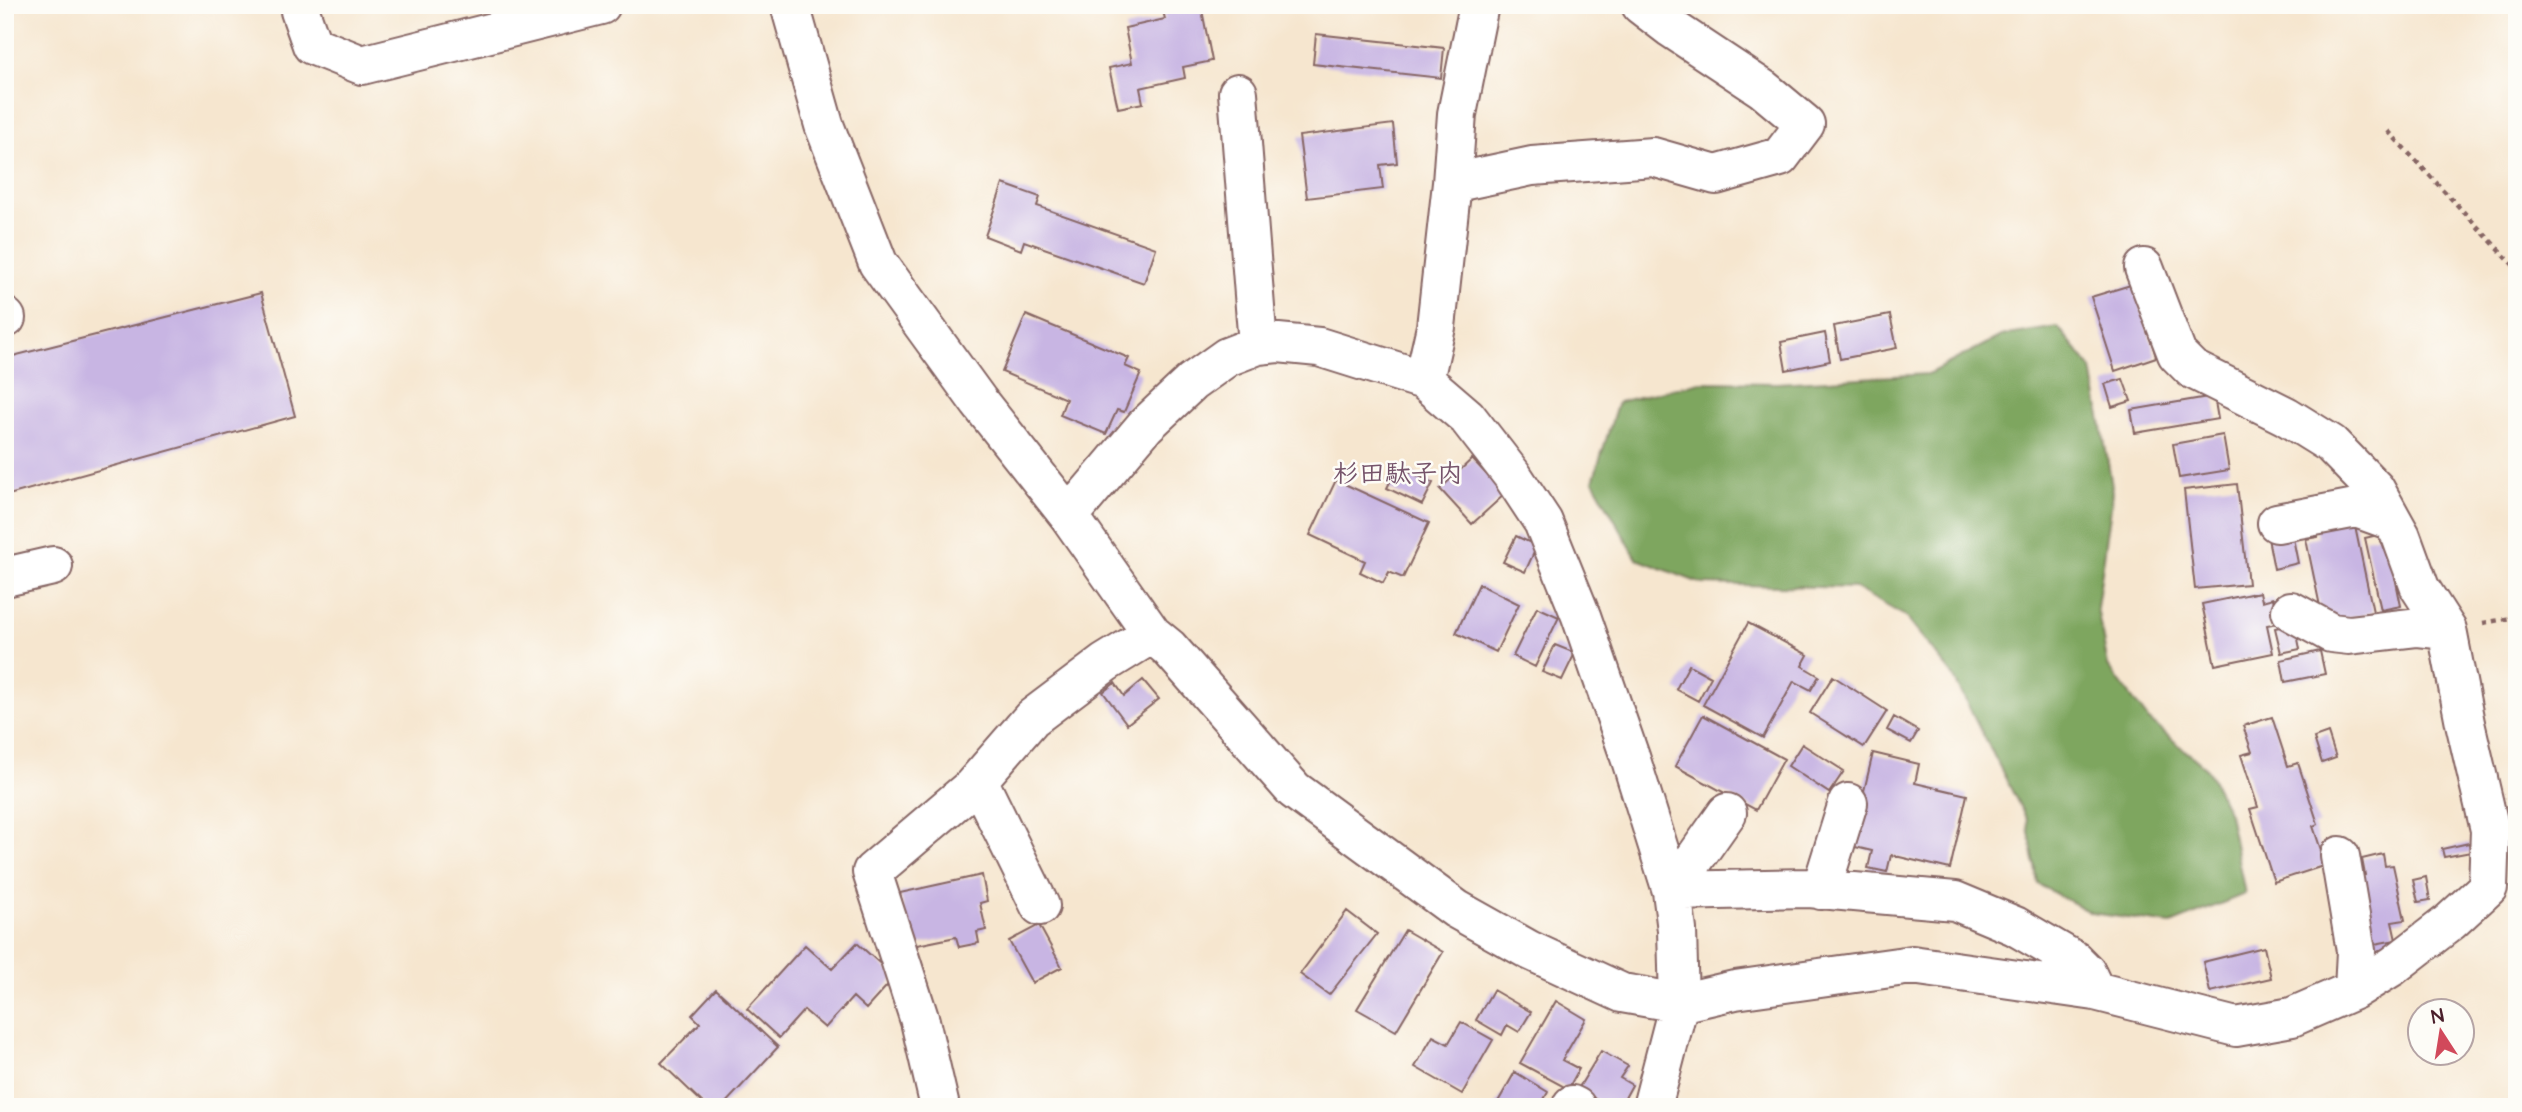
<svg xmlns="http://www.w3.org/2000/svg" width="2522" height="1112" font-family="'Architects Daughter','Klee One',sans-serif">
<rect width="100%" height="100%" fill="#fdfcf7"/>
<filter id="ink" filterUnits="userSpaceOnUse"><feTurbulence type="fractalNoise" baseFrequency=".0143" numOctaves="2"/><feDisplacementMap in="SourceGraphic" scale="14" xChannelSelector="R" yChannelSelector="G"/><feConvolveMatrix kernelMatrix="1 2 1 2 8 2 1 2 1" color-interpolation-filters="sRGB"/></filter>
<filter id="wash" filterUnits="userSpaceOnUse"><feTurbulence type="fractalNoise" baseFrequency=".00686" numOctaves="4" result="noise"/><feDisplacementMap in="SourceGraphic" scale="28" xChannelSelector="R" yChannelSelector="G"/><feGaussianBlur stdDeviation="1.57" result="paint"/><feColorMatrix in="noise" values="0 0 0 0 0 0 0 0 0 0 0 0 0 0 0 0 0 1.4 0 .05"/><feComposite in="paint" operator="in"/></filter>
<g filter="url(#wash)">
<rect width="100%" height="100%" fill="#f6e6cf"/>
<path fill="#7ea65e" stroke="#646244" stroke-width="2" d="M2058,327L2092,369L2113,492L2097,608L2108,666L2148,719L2207,769L2229,814L2245,894L2171,924L2091,913L2038,884L2027,820L1952,674L1905,616L1855,588L1702,584L1637,559L1593,481L1618,402L1700,382L1777,383L1928,374L2001,336Z"/>
<g id="blocks">
<path fill="#c8b5e3" d="M1189,5H1201L1212,61L1183,67L1185,78L1140,88L1143,103L1118,108L1109,68L1132,63L1125,28L1165,19L1163,11Z
M1316,34L1444,48L1441,78L1313,64Z
M1393,124L1397,163L1380,165L1383,189L1307,198L1299,136Z
M1003,184L1040,197L1037,206L1156,248L1144,283L1024,241L1021,250L985,236Z
M2134,284L2156,357L2115,371L2091,297Z
M261,293L295,416L5,496V358Z
M1026,315L1129,358L1125,366L1141,373L1124,412L1117,410L1106,434L1060,415L1066,399L1002,372Z
M1890,315L1897,348L1840,359L1834,326Z
M1825,333L1830,361L1786,370L1781,342Z
M2123,379L2131,401L2112,407L2105,384Z
M2214,396L2218,419L2135,433L2131,410Z
M2223,435L2229,470L2179,478L2173,444Z
M1472,459L1505,494L1472,524L1440,489Z
M1398,466L1433,483L1422,505L1387,488Z
M1336,480L1429,523L1403,578L1389,572L1383,583L1360,572L1365,561L1310,535Z
M2237,484L2248,584L2195,589L2184,490Z
M2353,517L2373,612L2335,620L2322,616L2306,539L2318,537L2315,525Z
M2291,528L2298,563L2274,569L2267,533Z
M2386,533L2401,606L2381,610L2365,538Z
M1516,536L1537,546L1525,572L1503,562Z
M1479,584L1519,604L1496,652L1456,633Z
M2260,592L2262,601L2273,598L2278,623L2267,625L2273,653L2215,665L2202,604Z
M1537,607L1559,617L1535,667L1513,656Z
M1748,623L1808,655L1802,666L1819,676L1811,690L1794,681L1763,738L1703,705Z
M2295,624L2300,649L2281,653L2275,628Z
M1555,645L1575,653L1562,680L1542,672Z
M2320,651L2325,674L2285,682L2281,660Z
M1689,665L1711,677L1698,701L1676,689Z
M1833,676L1887,711L1864,747L1810,713Z
M1143,680L1159,699L1127,724L1103,692L1115,683L1124,696Z
M1703,715L1784,759L1756,810L1675,766Z
M1894,717L1918,731L1911,743L1887,730Z
M2272,717L2288,766L2298,763L2318,824L2313,826L2326,865L2274,882L2250,809L2258,807L2241,755L2252,752L2243,726Z
M2328,733L2336,758L2322,763L2314,738Z
M1802,744L1844,771L1829,793L1788,766Z
M1873,753L1919,764L1915,783L1967,795L1950,869L1891,855L1887,872L1868,868L1872,851L1851,846Z
M2469,843L2471,852L2444,857L2442,849Z
M2383,854L2385,866L2393,865L2405,920L2392,922L2396,940L2369,945L2355,877L2365,875L2362,859Z
M982,875L987,901L980,903L986,930L977,932L979,943L959,947L956,937L912,946L900,893Z
M2426,877L2430,900L2418,902L2413,880Z
M1347,911L1377,934L1329,995L1300,974Z
M1039,925L1062,967L1032,983L1009,941Z
M1405,930L1443,952L1396,1031L1357,1009Z
M857,943L895,977L866,1009L853,997L825,1028L804,1010L779,1038L747,1009L805,945L832,969Z
M2264,947L2271,978L2210,992L2203,962Z
M716,989L778,1047L722,1107H707L661,1063L700,1023L692,1015Z
M1493,990L1531,1012L1519,1032L1507,1025L1502,1035L1476,1020Z
M1556,1001L1586,1019L1562,1060L1579,1069L1568,1089L1520,1063Z
M1461,1022L1493,1040L1462,1094L1415,1067L1433,1036L1448,1044Z
M1601,1051L1628,1066L1620,1078L1632,1085L1620,1107H1609L1578,1089Z
M1515,1072L1548,1092L1542,1103L1548,1107H1495Z"/>
</g>
</g>
<g filter="url(#ink)">
<use href="#blocks" fill-opacity="0" stroke="#866564" stroke-width="2"/>
<g fill="none" stroke-linecap="round" stroke-linejoin="round">
<defs>
<path id="minor" d="M790,5L824,125L878,263L979,402L1069,516L1152,634L1169,648L1294,790L1456,909L1529,950L1622,993L1679,1003L1652,1107
M300,11L312,45L362,65L601,5
M1238,93L1258,345
M1452,183L1532,166L1653,157L1716,175L1780,157L1805,124L1763,89L1671,28L1641,5
M2144,268L2177,354L2192,369L2286,416L2331,444L2375,489L2401,536L2420,588L2447,630
M5,317L6,318
M1424,380L1436,327L1452,183L1457,114L1479,5
M1069,516L1145,426L1192,382L1227,357L1258,345L1278,343L1319,347L1424,380L1467,417L1512,475L1543,522L1581,616L1631,760L1672,891L1677,930L1679,1003L1735,990L1912,965L2095,991L2236,1027L2292,1017L2354,990L2393,966L2450,922L2488,887L2490,830L2465,723L2447,630L2418,627L2349,635L2331,633L2291,611
M2277,523L2356,508L2392,521
M5,577L53,566
M978,780L1040,906
M2340,856L2356,951L2354,990
M1821,890L1848,803
M1672,891L1809,888L1955,901L2015,926L2075,961L2086,972L2095,991
M1672,891L1727,813
M1572,1105L1576,1107
M940,1107L920,1021L872,872L972,787L1032,718L1105,663L1152,634"/>
</defs>
<use href="#minor" stroke="#866564" stroke-width="42"/>
<path stroke="#866564" stroke-width="4.5" stroke-dasharray="5 5" stroke-linecap="butt" d="M2388,131L2517,269
M2483,623L2517,617"/>
<use href="#minor" stroke="#fff" stroke-width="38"/>
</g>
</g>
<g text-anchor="middle" stroke-width="5" stroke-linejoin="round" paint-order="stroke">
<g font-size="26" font-weight="bold" fill="#76546b" stroke="#fdfcf7">
<text x="1398" y="482">杉田駄子内</text>
</g>
</g>
<rect width="2522" height="1112" fill="none" stroke="#fdfcf7" stroke-width="28"/>
<g transform="translate(2441 1032) rotate(348)"><circle r="33" fill="#fdfcf7" stroke="#b5a4a5" stroke-width="2"/>
<path d="M0-5L12 26L0 18L-12 26Z" fill="#d1495b"/>
<text y="-10" font-size="19" font-weight="bold" text-anchor="middle" fill="#4a1f2b">N</text>
</g>
</svg>
